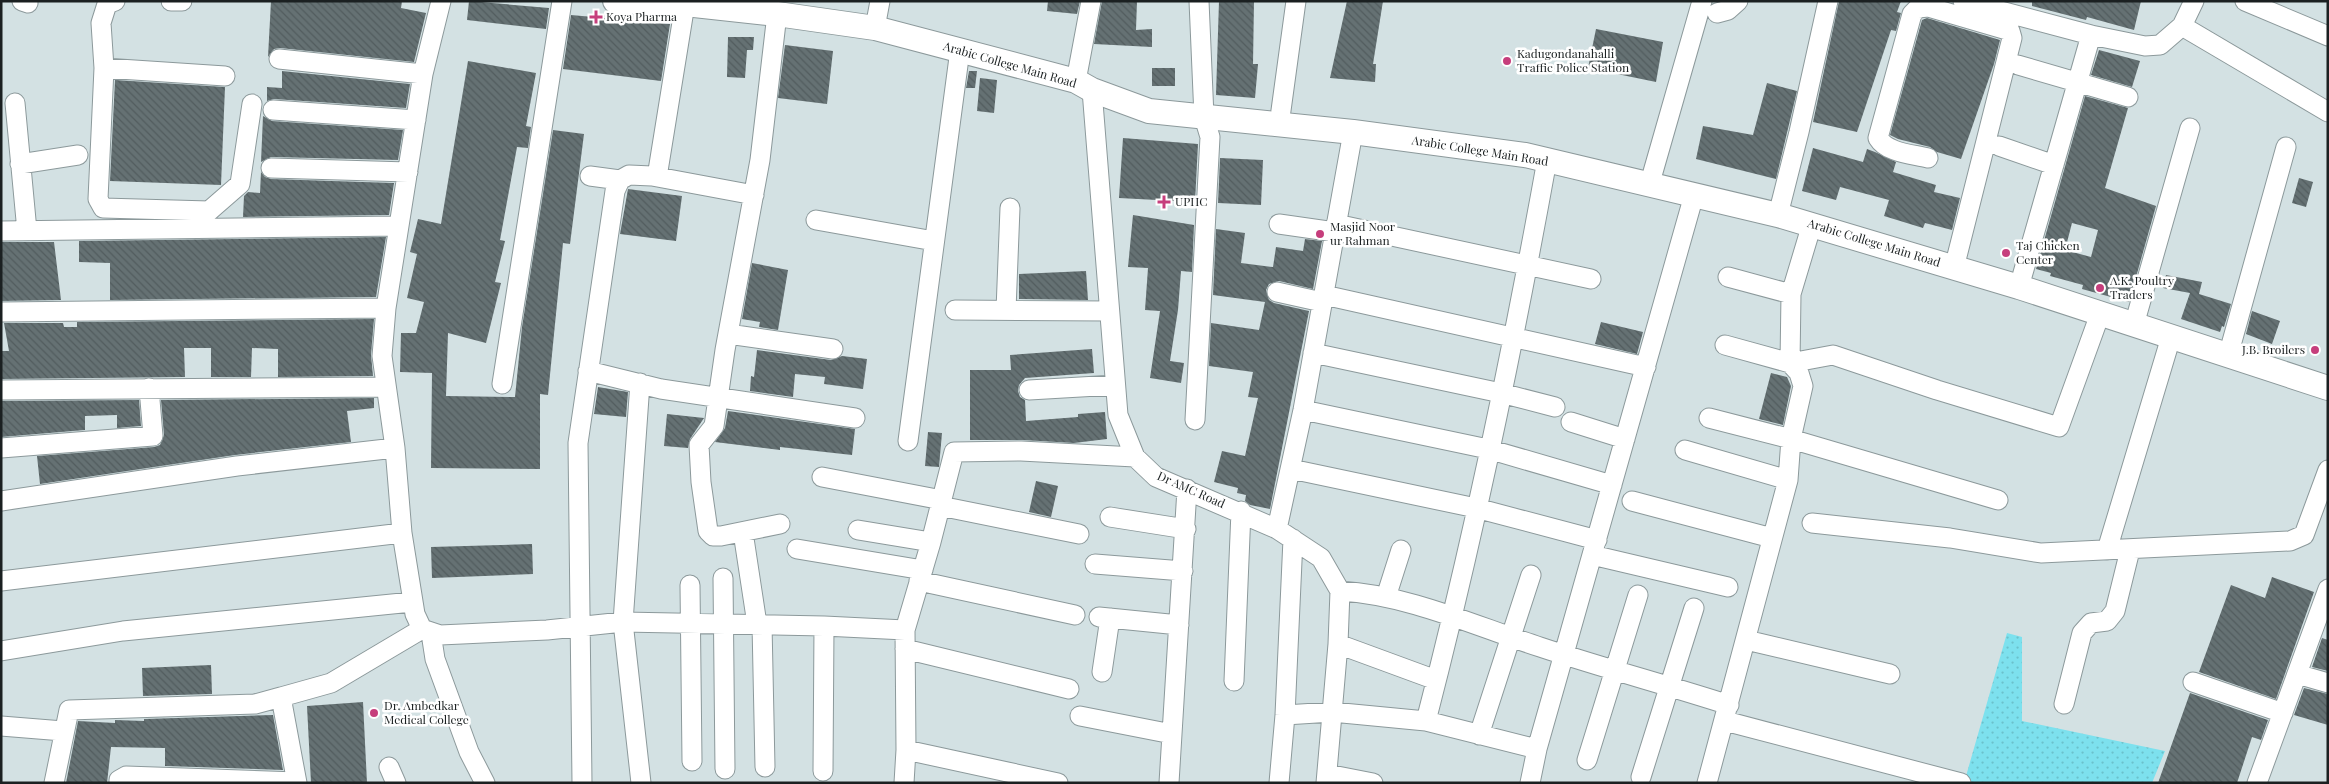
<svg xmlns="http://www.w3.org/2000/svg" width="2329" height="784" font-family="'Playfair Display',serif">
<defs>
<pattern id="grass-dots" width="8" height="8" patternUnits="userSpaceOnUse" patternTransform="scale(1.25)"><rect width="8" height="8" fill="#7de1ee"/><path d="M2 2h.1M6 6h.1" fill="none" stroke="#6bc1cc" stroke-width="1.8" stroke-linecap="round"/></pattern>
<pattern id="building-back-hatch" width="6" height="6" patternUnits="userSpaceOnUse" patternTransform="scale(1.25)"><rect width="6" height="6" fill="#657173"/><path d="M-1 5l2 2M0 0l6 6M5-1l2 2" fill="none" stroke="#525c5e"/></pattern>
</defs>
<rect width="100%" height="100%" fill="#d3e1e3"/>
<path fill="url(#grass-dots)" d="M2007,633L2022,637V721L2165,751L2152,783H1964Z"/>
<path fill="url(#building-back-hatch)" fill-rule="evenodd" d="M271,1H402L401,8L426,13L414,62L280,48L274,49L268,57Z
M469,1L549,8L546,29L467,20Z
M1048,1H1080L1077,14L1047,11Z
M1102,1H1137L1136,30L1152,29V47L1094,44Z
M1219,1H1254L1253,64H1258L1255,98L1216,95Z
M1347,1H1383L1373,64H1376L1375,82L1330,78Z
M1839,1H1901L1897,12L1901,13L1896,31L1891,30L1857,132L1813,122Z
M2032,1H2141L2134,30L2087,17L2086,20L2032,6Z
M571,15L670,24L661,81L563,69Z
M1927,18L2000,40L1994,64L1961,159L1937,152L1930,147L1898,139L1890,135L1922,20Z
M1596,29L1663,42L1656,82L1588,68Z
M728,37H754L753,50H747L745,78L727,77Z
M785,45L833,51L827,104L778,98Z
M2099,50L2140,61L2132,87L2091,75Z
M468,61L536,73L526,126L531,127L528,148L517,147L500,240L505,241L495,282L501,283L486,343L448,333L446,396L515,397L522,327L553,130L584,134L570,244L563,243L548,395L540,394V469L431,468L432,373L400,372L401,333H416L424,302L407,298L417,254L410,252L418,219L441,224Z
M1152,68H1175V86H1152Z
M282,71L410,84L406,108L274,99L267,101V87L282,88Z
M969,71H977L975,88H966Z
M980,78L997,80L994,113L977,111Z
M115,80L225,87L221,185L110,181Z
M1767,83L1797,91L1776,179L1696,159L1703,126L1753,135Z
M2085,96L2128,108L2105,188L2156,206L2129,302L2082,289L2083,285L2050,276L2051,273L2036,269ZM2072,223L2098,230L2091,257L2065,250Z
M263,116L272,121L403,130L398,160L271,157L261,162Z
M1123,138L1198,144L1195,202L1119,198Z
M1813,148L1863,162L1867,149L1875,152L1896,162L1893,172L1936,185L1934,192L1960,198L1952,230L1925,223L1923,228L1884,216L1889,200L1840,187L1836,200L1802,191Z
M1220,158L1263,160L1261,205L1218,203Z
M261,172L265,177L271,179L394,183L389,215L243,217L244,196L248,192L260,193Z
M2299,178L2313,182L2306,207L2292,203Z
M628,189L682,196L676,241L620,234Z
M1133,215L1194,225L1192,272L1181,271L1178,310L1170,361L1184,363L1181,383L1150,378L1160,311L1145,310L1148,268L1128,267Z
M1216,229L1245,233L1241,263L1273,267L1276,247L1303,251L1305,239L1322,241L1313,289L1279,281L1269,284L1266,290L1269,300L1274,303L1309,311L1270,509L1250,505L1245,501L1246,495L1237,493L1238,488L1214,482L1222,451L1245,456L1258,398L1248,397L1253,372L1209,366L1211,323L1259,330L1265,302L1213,295Z
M386,237L376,297L110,300V263L79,262V241Z
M1,242H54L61,300L1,301Z
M752,263L788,270L778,330L759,327L760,322L742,319Z
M1086,271L1088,300L1019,299V274Z
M2166,275L2202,282L2199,294L2231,304L2224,327L2222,326L2220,332L2181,319L2190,293L2163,288Z
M2252,311L2280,321L2272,344L2246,334Z
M374,319L371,355L373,376L278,377V349L252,348L251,377H211V348H184L185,377L1,379V351H9L4,323H63L64,327H77V322Z
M1601,322L1643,332L1637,354L1595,344Z
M1092,349L1094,373L1025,378L1019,385L1018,391L1020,397L1025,400L1026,421L1078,417V414L1105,412L1107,439L1074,443L1022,440H970V370H1011L1010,355Z
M757,350L831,360L842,356L867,359L863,389L824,384L825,377L795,374L793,397L750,391L751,376L754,377Z
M1771,373L1787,377L1791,386L1783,425L1759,419Z
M598,387L628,392L626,417L594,414Z
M374,398V408L347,411L351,442L235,455L40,484L37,456L154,447L160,445L164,435L161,400Z
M139,400L141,426L117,428V415L85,416V430L1,437V401Z
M728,411L855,429L852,455L780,447V450L715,442L725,428Z
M667,414L704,418L690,439L688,448L664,446Z
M928,432L942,433L939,467L925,466Z
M1036,481L1058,486L1051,517L1029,512Z
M532,544L533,574L432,578L431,547Z
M2272,577L2314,592L2276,699L2199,672L2231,585L2265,598Z
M2322,638L2328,640V671L2312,667Z
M211,665L212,694L143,696L142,668Z
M2304,688L2328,694V725L2294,715Z
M2190,693L2268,720L2261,740L2252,737L2237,783H2158Z
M363,702L367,783H311L307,706Z
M273,715L283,770L165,766V748L111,747L107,783H66L78,721L115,723V720L144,721V719Z"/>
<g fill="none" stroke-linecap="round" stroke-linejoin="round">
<defs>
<path id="minor" d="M22,1L28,3
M115,1L107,4L101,23L104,68L98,199L103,208L209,211L240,184L252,104
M171,1H182
M441,1L423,74L386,308L382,356L395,448L402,533L415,614L422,629L440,635L462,634L547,630L623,622L824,626L905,630
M1963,1L2091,35L2145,46L2160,45L2182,26L2194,1
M2245,1L2328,36
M1717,13L1728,10L1738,1
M777,14L760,160L725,350L714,426L699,445L701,482L708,531L713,536H721L780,524
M2182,26L2328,112
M875,28L880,1
M279,59L423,74
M2018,65L2128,97
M104,68L225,76
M1076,81L1091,1
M1092,90L1118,415L1135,457L1156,477L1277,529L1321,558L1340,591L1338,644L1326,783
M15,103L27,231
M273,110L416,120
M1279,125L1296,1
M1999,146L2054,165
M1928,158C1912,154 1887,153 1878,138L1912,14L1918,8L1928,7L2010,31L2012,38L1954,268
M20,164L78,155
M271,168L408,172
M590,176L620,180
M657,177L685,4
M1649,186L1702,1
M1778,215L1799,132L1828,1
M816,220L934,241
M1279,224L1335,232
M1336,224L1591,279
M1,231L399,226
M1728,277L1791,294
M2019,287L2091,35
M1277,292L1322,302
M1324,295L1646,367
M955,310L1109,311
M1006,310L1010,208
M1,312L386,308
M2134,325L2190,128
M728,334L833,349
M1725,345L1790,363L1833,355L1937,390L2059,427L2100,314
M1313,353L1501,393L1555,407
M2228,356L2286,147
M588,371L661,389L855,418
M640,383L623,622L641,783
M502,384L562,1
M1,390L384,387
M1029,390L1115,385
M1303,410L1488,449L1612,485
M1709,418L1791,439L1998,500
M1195,420L1210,137L1204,117L1199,1
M1571,422L1625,439
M908,441L960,50
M1,448L153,436L149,388
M1685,450L1788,480
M1291,469L1476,508L1597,540
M822,477L942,500
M1,501L237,466L395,448
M1632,501L1772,538
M940,506L1079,534
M1110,517L1186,529
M1812,523L1950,538L2041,553L2290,541L2304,535L2328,470
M1277,529L1303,410L1353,132
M858,530L931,542
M743,532L757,624
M797,549L923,570
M2107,550L2171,337
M1592,555L1728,587
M1095,564L1183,571
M723,578L725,769
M1,581L402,533
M919,581L1075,615
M690,585L692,761
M1340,591C1409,595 1475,626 1540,647C1603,668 1667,685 1729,705
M1386,597L1401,550
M1099,617L1179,625
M762,624L765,767
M431,633L435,659L469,752L485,783
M1746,640L1890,674
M1338,644L1436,680
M905,649L1069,689
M1,651L123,631L412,602
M1102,672L1110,618
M2297,674L2328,683
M1234,681L1241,511
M2193,682L2283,713
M2064,704L2082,633L2091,623L2107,621L2115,611L2130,550
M1285,715L1332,712L1426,721
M1080,716L1172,734
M1725,721L1961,783
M1,726L63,731
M1479,735L1531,575
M1537,749L1426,721C1474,536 1513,348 1547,160
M906,750L1058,783
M1587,760L1638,595
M389,767L396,783
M823,771L824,626
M1327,774L1373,783
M1641,777L1694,608
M54,783L69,710L255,704L281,697
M119,783V780L126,776L297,782
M297,783L281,697L331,683L422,629
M582,783L578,443L615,191L620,180L629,175L652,176L754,195
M904,783L906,750L905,630L931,542L954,452L1021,451L1135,457
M1169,783L1187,489
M1279,783L1285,715L1293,539
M1530,783L1537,749L1694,195
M1707,783L1788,480L1791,439L1803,386L1799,373L1790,363L1791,294L1812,224
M2257,783L2328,589"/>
<path id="major" d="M615,1L685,4L777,14L875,28L1076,81L1092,90L1149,111L1353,132L1525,155L1778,215L2019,287L2328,388"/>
</defs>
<use href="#minor" stroke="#8c999b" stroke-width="21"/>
<use href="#major" stroke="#8c999b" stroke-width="26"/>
<use href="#minor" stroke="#fff" stroke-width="19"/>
<use href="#major" stroke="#fff" stroke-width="24"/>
</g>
<g fill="#c63e7c" stroke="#fff" stroke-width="2">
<path d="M593.5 9.5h5v5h5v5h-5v5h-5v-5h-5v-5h5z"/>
<circle cx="1507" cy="61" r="5"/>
<path d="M1161.5 194.5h5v5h5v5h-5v5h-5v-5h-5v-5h5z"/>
<circle cx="1320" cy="234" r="5"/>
<circle cx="2006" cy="253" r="5"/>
<circle cx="2100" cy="288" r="5"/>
<circle cx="2315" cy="350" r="5"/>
<circle cx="374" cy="713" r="5"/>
</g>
<g text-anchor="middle" stroke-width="5" stroke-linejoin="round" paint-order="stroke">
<g font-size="12" fill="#1b2021" stroke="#fff" text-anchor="start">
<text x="606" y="21">Koya Pharma</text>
<text x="1517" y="58">Kadugondanahalli<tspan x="1517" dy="14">Traffic Police Station</tspan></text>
<text x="1175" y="206">UPHC</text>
<text x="1330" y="231">Masjid Noor<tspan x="1330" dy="14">ur Rahman</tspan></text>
<text x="2016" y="250">Taj Chicken<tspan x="2016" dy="14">Center</tspan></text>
<text x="2110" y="285">A.K. Poultry<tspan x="2110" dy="14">Traders</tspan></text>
<text x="2305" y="354" text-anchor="end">J.B. Broilers</text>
<text x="384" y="710">Dr. Ambedkar<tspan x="384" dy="14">Medical College</tspan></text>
</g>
<g font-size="12" fill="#1b2021" stroke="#fff">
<text transform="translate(1010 65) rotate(16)" y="4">Arabic College Main Road</text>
<text transform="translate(1480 151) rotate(9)" y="4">Arabic College Main Road</text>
<text transform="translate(1874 243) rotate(17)" y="4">Arabic College Main Road</text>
<text transform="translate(1191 490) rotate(24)" y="4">Dr AMC Road</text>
</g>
</g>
<rect width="2329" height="784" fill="none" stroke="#1b2021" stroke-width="5"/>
</svg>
